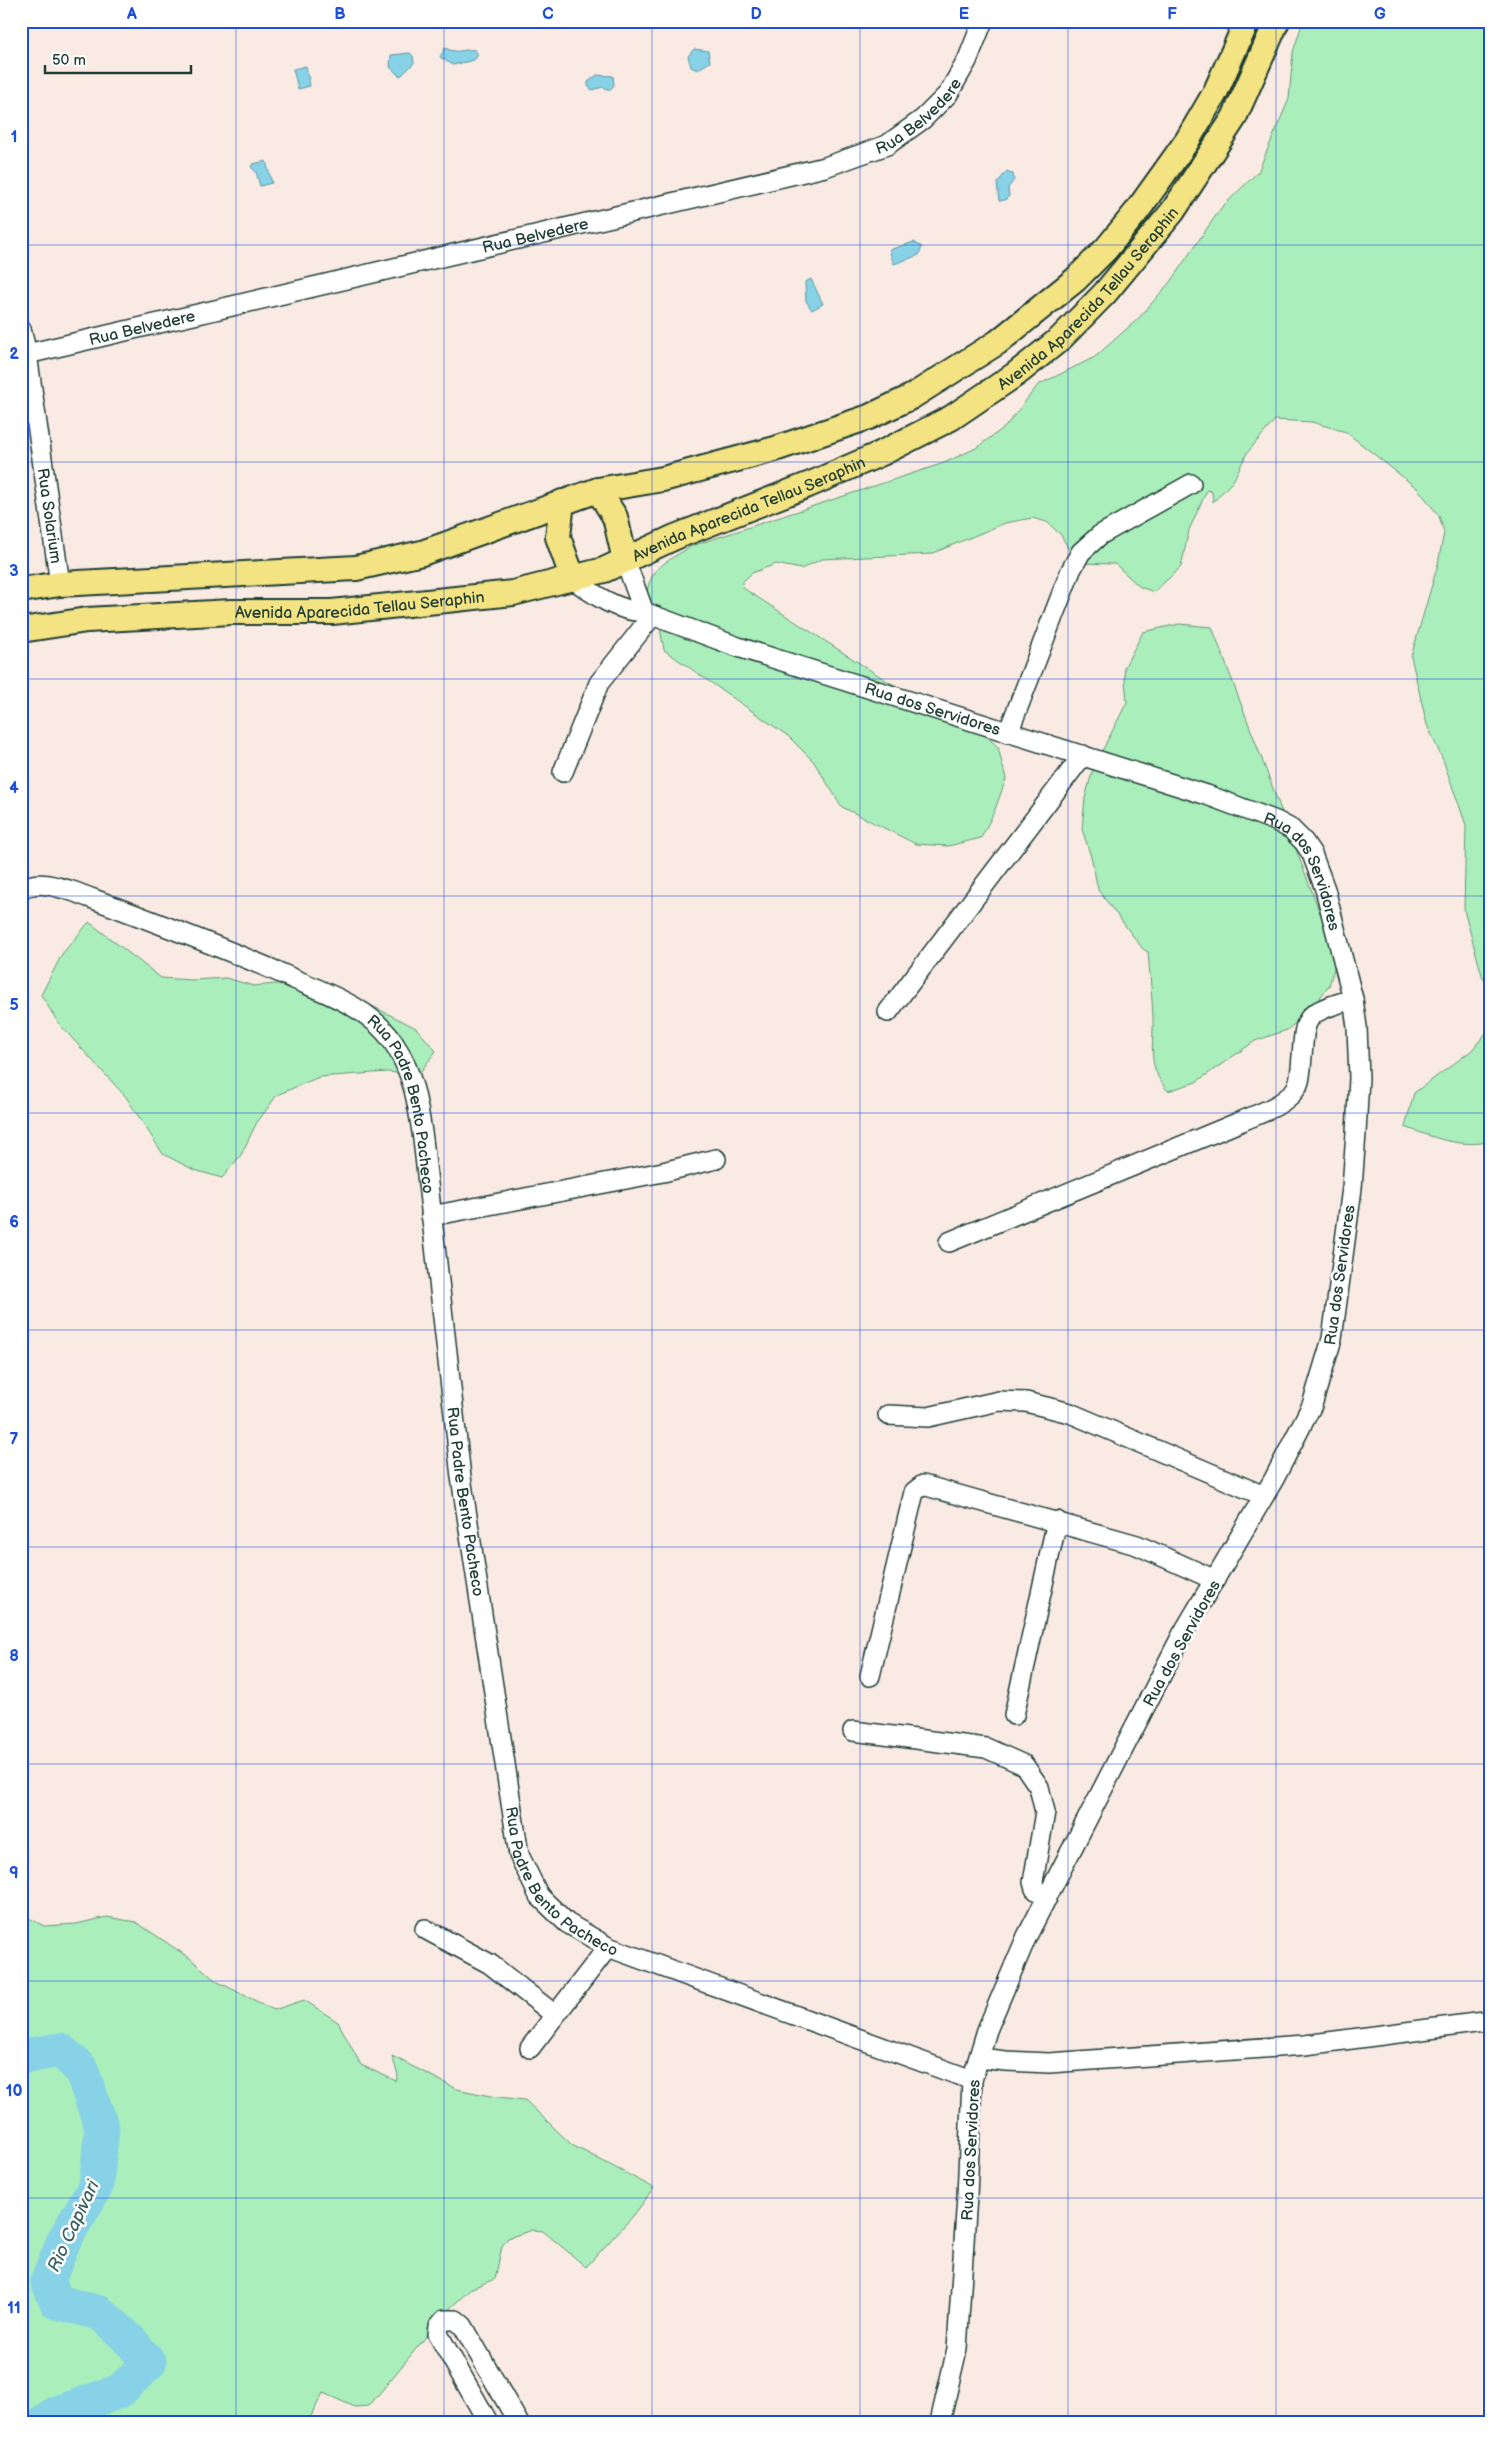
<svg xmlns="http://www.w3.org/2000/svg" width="1512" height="2443" font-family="'Balsamiq Sans',sans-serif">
<rect width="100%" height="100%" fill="#faeae4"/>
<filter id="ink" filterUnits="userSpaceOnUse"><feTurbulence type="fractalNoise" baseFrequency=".02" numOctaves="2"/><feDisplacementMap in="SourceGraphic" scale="10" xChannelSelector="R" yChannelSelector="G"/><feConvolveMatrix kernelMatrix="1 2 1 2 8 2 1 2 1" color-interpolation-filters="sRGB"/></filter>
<g filter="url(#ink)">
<path fill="#aaefbb" stroke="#649678" d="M1303,21H1491V994L1482,975L1464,910L1466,825L1443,760L1427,725L1411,657L1438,564L1444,532L1439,516L1418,489L1346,432L1312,422L1275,420L1247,453L1233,481L1213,502L1212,492L1207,490L1189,530L1181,567L1154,592L1140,587L1115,564L1076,563L1061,535L1047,522L1032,518L1005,523L931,554L822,559L801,569L776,564L752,573L742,582L743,588L887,681L975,726L998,747L1006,779L994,812L981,838L948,846L916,844L842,807L814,762L788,736L664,650L659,623L644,617C647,571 653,569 692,546L944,463L976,448L1005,427L1038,385L1095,357L1139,318L1170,282L1221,208L1258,172L1289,99L1293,52Z
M1179,624L1212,627L1337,958L1329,986L1310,1010L1287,1030L1255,1041L1196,1082L1168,1091C1146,1066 1154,1047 1153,1018C1152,996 1150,974 1148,952L1143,949L1098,890L1092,860L1082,829L1085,798L1093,769L1127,702L1124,668L1143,632Z
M89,922L161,978L192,980L226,978L254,986L288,983L348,994L416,1028L436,1051L418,1075L387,1072L319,1077L277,1095L256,1124L241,1155L222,1178L194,1170L163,1154L126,1097L59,1024L41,995L62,954Z
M1491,1027V1141C1462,1149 1432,1137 1405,1127L1414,1093L1471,1051Z
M21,1914L44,1926L76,1924L107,1917L136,1922L191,1959L216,1981L274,2010L304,2000L338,2022L361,2065L396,2081L398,2075L392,2056L457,2089L490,2096L525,2100L572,2145L654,2188L634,2215L586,2267L543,2231L532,2230L508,2238L502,2246L495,2279L472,2288L448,2310L369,2406L355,2407L323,2393L308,2422H21Z"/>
<path fill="#87d2e7" stroke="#5d969f" d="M445,48C459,55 463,48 475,50L478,55L474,60L453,65L440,57Z
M694,49L708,51L710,62L697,70L691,67L688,56Z
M410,53L413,56L414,63L402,75L399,76L390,67L391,55Z
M306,66L310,86L298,89L293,69Z
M597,75L613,76L614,85L610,90L603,87L592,90L588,86V82Z
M266,161L272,183L260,186L256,172L251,167L253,164Z
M1007,171L1013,174L1014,180L1008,188L1009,196L1005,200L999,201L997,183Z
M914,242L922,247L919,255L894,264L889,250Z
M811,279L823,304L812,310L806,301L805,282Z"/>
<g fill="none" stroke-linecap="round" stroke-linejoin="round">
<path stroke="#87d2e7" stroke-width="35" d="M21,2057L60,2050L81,2069L102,2128L96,2186L64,2240L48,2281L57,2302L100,2313L129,2339L149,2363L120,2391L55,2414L43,2422"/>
<defs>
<g id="minor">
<path id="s1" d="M21,329L27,354L60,584"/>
<path id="s2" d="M27,354L825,167L887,145L923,119L948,94L967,61L983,21"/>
<path d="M625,560L644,612"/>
<path id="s3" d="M573,579C594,595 617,611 644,612L738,647L1207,795L1276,821L1291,829L1304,842L1312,854L1325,889L1353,999L1357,1027L1359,1078L1356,1133L1352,1188L1332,1339L1312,1405L1274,1479L1183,1633L1027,1936L987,2030L972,2080L967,2196L957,2349L940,2422"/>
<path d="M1008,733L1071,570L1081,552L1100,535L1191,484"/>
<path d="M563,772L599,683L652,616"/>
<path id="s4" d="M21,889C39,880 54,886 72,891C144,918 215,944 285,975C322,992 369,1006 393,1042C413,1071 418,1105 423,1139L461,1477L519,1855L539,1896L567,1923L608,1947L972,2080"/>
<path d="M888,1012L1083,755"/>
<path d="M431,1216L663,1172L716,1159"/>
<path d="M949,1242L1242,1121C1260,1113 1283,1106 1295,1090C1300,1084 1300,1075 1301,1068C1306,1015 1299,1015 1353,999"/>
<path d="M888,1415L928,1417L999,1401L1026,1402L1070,1413L1264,1496"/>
<path d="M870,1676L914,1492L923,1485L1137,1545L1215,1580"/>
<path d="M1014,1715L1057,1521"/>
<path d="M853,1731L986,1748L1024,1765L1039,1787L1045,1812L1033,1882L1035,1889L1047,1898"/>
<path d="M425,1929L490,1964L555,2015"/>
<path d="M530,2048L608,1947"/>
<path d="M979,2058L1006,2061L1049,2063L1305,2045L1491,2021"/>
<path d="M488,2422L438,2334L439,2326L444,2320H456L463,2326L518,2422"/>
</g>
<g id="major">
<path d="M598,490L615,517L625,560"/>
<path d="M562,502L558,537L573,579"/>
<path d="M21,590L60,584L356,568L422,553L598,490L663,479L775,449L869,417L911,397L998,342L1075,280L1106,249L1137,211L1187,141L1215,93L1247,21"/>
<path id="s5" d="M21,630L87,620L231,612H332L513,593L604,570L675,537L813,483L882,453L951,418L1016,374L1060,339L1105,293L1173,211L1234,118L1277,21"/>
</g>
</defs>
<use href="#minor" stroke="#1f3d34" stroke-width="22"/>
<use href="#major" stroke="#1f3d34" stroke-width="28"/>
<use href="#minor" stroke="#fff" stroke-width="19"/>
<use href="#major" stroke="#f4e382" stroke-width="24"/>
</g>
</g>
<path fill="none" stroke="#1d4ed8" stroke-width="1" stroke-opacity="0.55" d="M236,21V2422M444,21V2422M652,21V2422M860,21V2422M1068,21V2422M1276,21V2422M21,245H1491M21,462H1491M21,679H1491M21,896H1491M21,1113H1491M21,1330H1491M21,1547H1491M21,1764H1491M21,1981H1491M21,2198H1491"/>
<g text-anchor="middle" stroke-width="5" stroke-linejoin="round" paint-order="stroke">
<g font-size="16" fill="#1f3d34" stroke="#fff">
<text dy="6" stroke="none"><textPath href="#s2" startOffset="928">Rua Belvedere</textPath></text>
<text dy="6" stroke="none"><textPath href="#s2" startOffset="522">Rua Belvedere</textPath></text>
<text dy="6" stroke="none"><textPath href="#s5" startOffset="1150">Avenida Aparecida Tellau Seraphin</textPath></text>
<text dy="6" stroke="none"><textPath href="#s2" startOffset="118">Rua Belvedere</textPath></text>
<text dy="6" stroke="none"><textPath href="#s5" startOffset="745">Avenida Aparecida Tellau Seraphin</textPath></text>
<text dy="6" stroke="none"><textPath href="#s1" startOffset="189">Rua Solarium</textPath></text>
<text dy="6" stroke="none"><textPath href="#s5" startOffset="340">Avenida Aparecida Tellau Seraphin</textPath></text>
<text dy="6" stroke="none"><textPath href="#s3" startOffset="384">Rua dos Servidores</textPath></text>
<text dy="6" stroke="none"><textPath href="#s3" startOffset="804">Rua dos Servidores</textPath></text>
<text dy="6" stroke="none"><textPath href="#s4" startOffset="472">Rua Padre Bento Pacheco</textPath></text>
<text transform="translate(1339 1275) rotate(-82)" y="6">Rua dos Servidores</text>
<text dy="6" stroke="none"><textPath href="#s4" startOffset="878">Rua Padre Bento Pacheco</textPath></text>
<text transform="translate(1181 1643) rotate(-61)" y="6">Rua dos Servidores</text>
<text dy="6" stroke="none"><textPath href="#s4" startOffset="1282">Rua Padre Bento Pacheco</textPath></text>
<text transform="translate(970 2150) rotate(-87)" y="6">Rua dos Servidores</text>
</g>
<g font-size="18" font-style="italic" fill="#396261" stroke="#fff">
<text transform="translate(73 2226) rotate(-65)" y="6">Rio Capivari</text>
</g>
</g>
<rect width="1512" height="2443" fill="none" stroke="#fff" stroke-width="55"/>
<path d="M45 65v8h146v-8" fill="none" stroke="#1f3d34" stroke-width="2.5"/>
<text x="52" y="65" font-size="15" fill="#1f3d34" stroke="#ffffff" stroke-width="4" paint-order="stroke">50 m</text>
<rect x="28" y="28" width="1456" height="2388" fill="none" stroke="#1d4ed8" stroke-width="2"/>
<g font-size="16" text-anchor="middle" font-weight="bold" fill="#1d4ed8">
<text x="132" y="19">A</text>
<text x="340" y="19">B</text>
<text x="548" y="19">C</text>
<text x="756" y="19">D</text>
<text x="964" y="19">E</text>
<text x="1172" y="19">F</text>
<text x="1380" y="19">G</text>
<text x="14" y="142">1</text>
<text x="14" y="359">2</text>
<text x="14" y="576">3</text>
<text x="14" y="793">4</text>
<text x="14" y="1010">5</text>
<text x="14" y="1227">6</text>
<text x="14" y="1444">7</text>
<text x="14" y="1661">8</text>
<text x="14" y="1878">9</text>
<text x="14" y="2096">10</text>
<text x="14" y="2313">11</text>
</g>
</svg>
